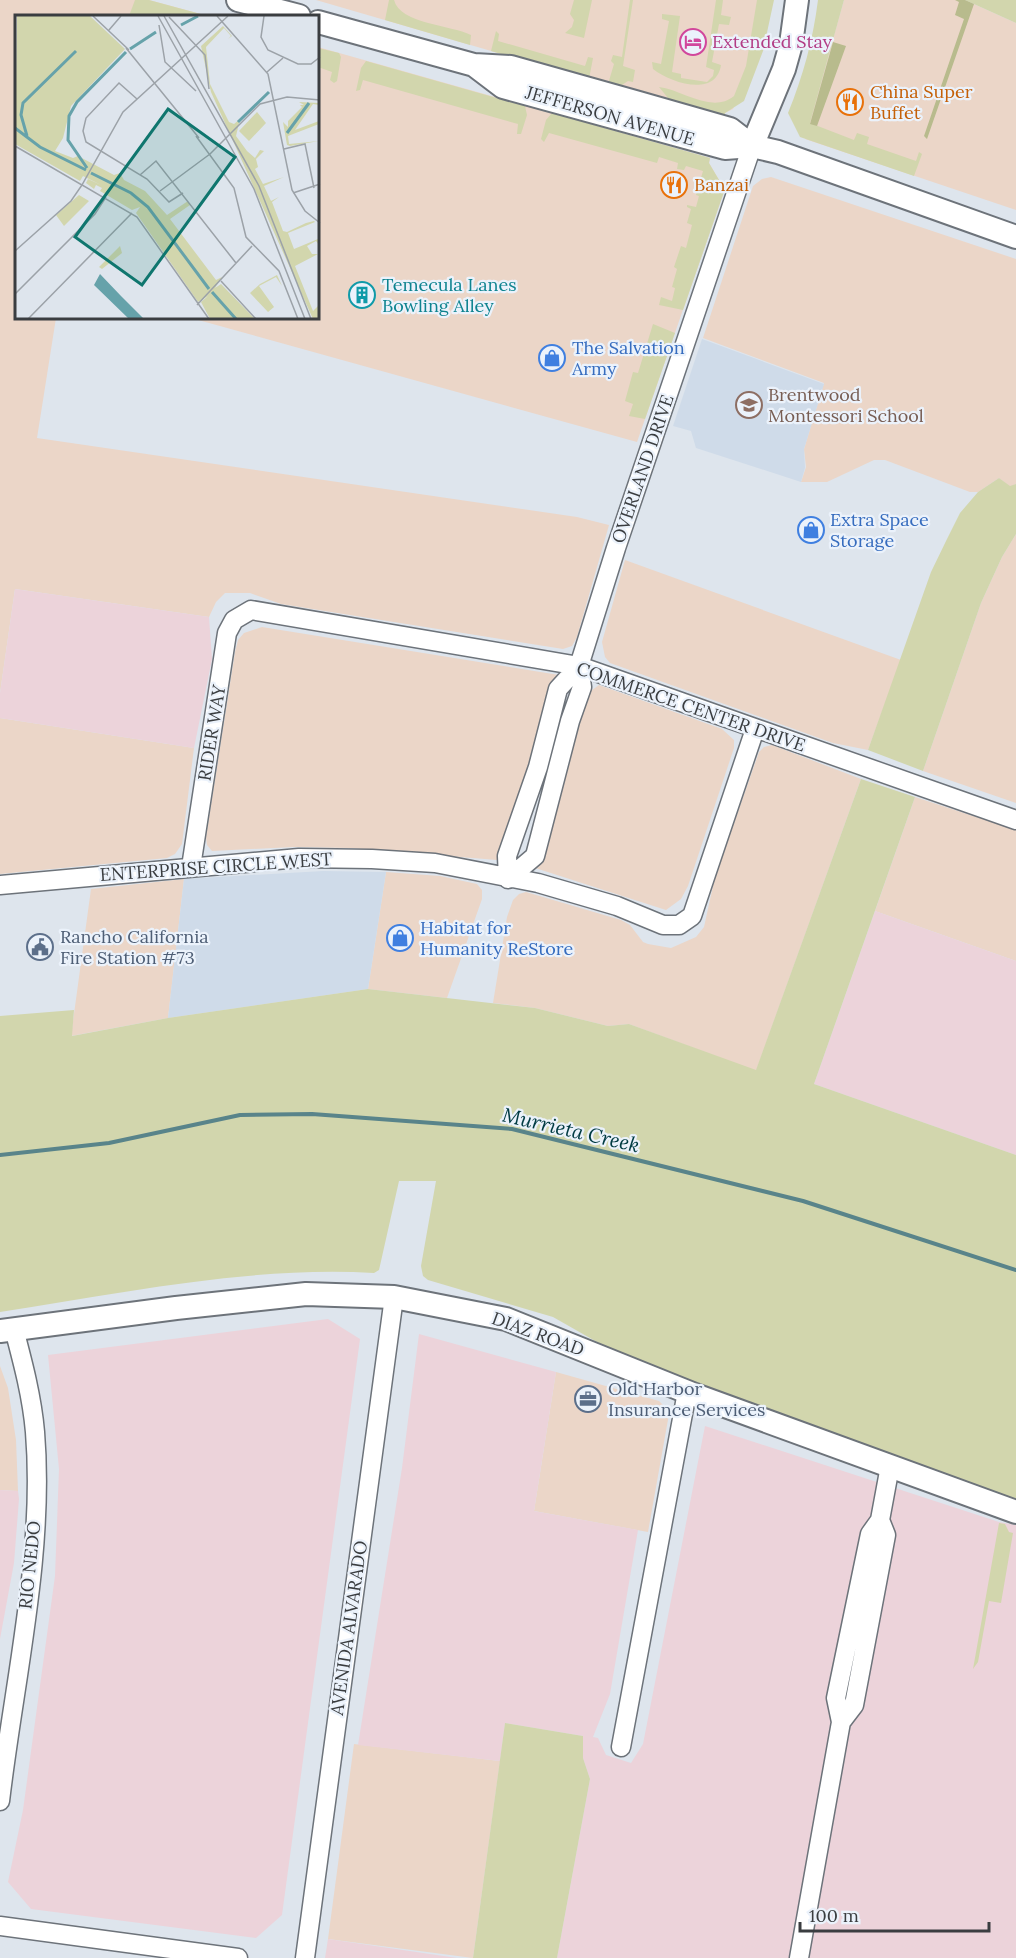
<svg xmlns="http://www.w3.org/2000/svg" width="1016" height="1958" font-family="Lora,serif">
<rect width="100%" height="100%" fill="#dee5ed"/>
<path fill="#ebd6c8" d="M0,0H149L208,16H16V318H56L37,438L577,517L609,525L577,637L572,646L563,649L281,604L250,593H225L216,602L209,617L15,589L0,693Z
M316,0H763L754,56L733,109L725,113L724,119Z
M844,0H965L1016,23V210L805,139Z
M318,47L710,158L709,163L722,185L726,186L637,442L191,318H318Z
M771,177L1016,259V484L1010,487L999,478L978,492H970L885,460H874L827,482H801L806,467L804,449L824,383L703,338L753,186L762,179Z
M1016,534V803L923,771L981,603L1002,557Z
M625,560L901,660L868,750L833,743L610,663L605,657L602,642Z
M262,627L559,675L563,680L497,860L349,848L294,847L212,851L207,845L206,837L235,652L238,640L244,633Z
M599,685L722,729L734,740V748L688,886L681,899L666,910L529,866L588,693Z
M0,718L194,748L182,844L175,854L167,858L0,874Z
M772,745L861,779L756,1071L629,1024L608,1026L535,1008L493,1003L507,917L513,900L519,894L526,892L621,920L630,925L643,942L648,944L671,948L696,937L704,927L715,877L759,752L764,747Z
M915,797L1016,830V961L875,911Z
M386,872L440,876L477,884L482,890V899L447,998L368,989Z
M184,879L168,1018L71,1036L91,889Z
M0,1366L8,1388L16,1440L18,1491L0,1490Z
M556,1372L659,1401L667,1409L669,1414L648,1532L534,1511Z
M354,1744L500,1761L473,1958L328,1939Z"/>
<path fill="#ecd3da" d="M15,589L209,617L212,659L194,748L0,718V693Z
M875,911L1016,961V1155L814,1084Z
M328,1319L360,1339L282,1915L256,1938L31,1909L8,1882L23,1810L55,1576L59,1469L48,1355Z
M419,1334L556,1372L534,1511L638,1530L610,1694L593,1737L598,1738L606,1755L631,1763L643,1744L705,1426L999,1522L1016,1525V1958H557L590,1779L583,1758V1736L505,1723L500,1761L358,1745L402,1468Z
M0,1490L18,1491L19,1499L14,1563L0,1639Z
M328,1939L457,1958H325Z"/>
<path fill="#cfdbe9" d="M702,339L824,384L804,449L805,468L801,482L696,448L691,431L673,426Z
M323,871L386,872L368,989L168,1018L184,879Z"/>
<path fill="#d2d6ad" d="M135,0H149L208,16H129Z
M389,0H394C400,24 451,25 471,35L470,45L385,20Z
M574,0H592L584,38L565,33L572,27L574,20L570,14Z
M630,0H633L623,66L635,70L633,82L628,81L619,87L608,84L614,64L611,61L613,55L622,57Z
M716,0H723L721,15L731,17L729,25L719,24L712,62L721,65C716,98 671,83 653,69L652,62L661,64L669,21L662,19V14L680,16L672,72L681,74V78L707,82L713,76L714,70L706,67Z
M757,0H774L763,51L744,101L725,113L724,119L667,102L668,98L659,87C683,90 712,114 734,96L746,66Z
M818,0H844L810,123L854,140L857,133L869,137L867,144L916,161L919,152L922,154L914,176L800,137L788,113C803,76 813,40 818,0Z
M965,0H1016V23Z
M496,31L499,34L498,41L585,66L588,57L593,58L589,79L491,51Z
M318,48L339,53L341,57L337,81L334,83L330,80L332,72L318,67Z
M366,61L525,106L527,115L521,134H517L518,124L363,80L360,90L356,91L361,68Z
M552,113L710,158L709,163L722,185L726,186L683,310L659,305L661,297L672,301L675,288L672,287L677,269L674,267L681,246L686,248L692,225L687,223L691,209L687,207V205L696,207L699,196L696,195L703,171L686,166L684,170L677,169L678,163L659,157L657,163L549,133L544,142L541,139L546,120Z
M653,324L675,333L645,419L629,416L633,404L625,401L633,372L638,373Z
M999,478L1010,486L1016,484V534L1002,557L981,603L923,771L868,750L931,572L947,539L960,513L978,492Z
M861,779L915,797L814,1084L1016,1155V1501L641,1367L553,1317L428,1280L423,1276L421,1266L436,1181H399L379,1270L374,1273C249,1266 123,1293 0,1312V1016L74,1010L72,1036L168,1018L368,989L535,1008L608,1026L629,1024L756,1070Z
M999,1523L1005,1524L1009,1532L1013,1533L1001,1603L989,1601L978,1662L973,1669Z
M505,1723L583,1736V1758L590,1779L557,1958H473Z"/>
<path fill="#b8bb8d" d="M955,0H965L974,4L927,139L924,136L964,19L955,15L959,2Z
M833,42L846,46L817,126L810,124Z"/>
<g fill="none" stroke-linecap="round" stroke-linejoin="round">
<path stroke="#59848a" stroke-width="4" d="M0,1155L109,1143L240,1115L312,1114L512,1129L803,1201L1016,1270"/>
<defs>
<path id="minor" d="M191,867L227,633L234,620L251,610L579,666L1016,820
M508,879L507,856L538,767L558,689L579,666L616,548L752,146
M508,879L535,856L570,721L582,687L579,666
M0,885L299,858L372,859L435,863L538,883L617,906L663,925H679L692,916L755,729
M841,1722L854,1705L886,1535L880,1520
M621,1747L687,1392
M0,1801C14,1681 45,1553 35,1432C32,1397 23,1363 14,1329
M0,1926L238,1958
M305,1958L394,1297
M799,1958L841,1722L836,1698L870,1534L880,1520L890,1466"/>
<path id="major" d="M238,0L299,16
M318,22L474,65L511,67L639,103L730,129L752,146
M474,65L503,87L725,148L752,146L778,152L1016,237
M752,146L784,69L791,44L797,0
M0,1331L176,1308L306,1294L394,1297L506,1319L695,1395L1016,1512"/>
</defs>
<use href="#minor" stroke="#6d737a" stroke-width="21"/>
<use href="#major" stroke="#6d737a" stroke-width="26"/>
<use href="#minor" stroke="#fff" stroke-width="18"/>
<use href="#major" stroke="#fff" stroke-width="22"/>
</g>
<defs>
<symbol id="hotel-ring" viewBox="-11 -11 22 22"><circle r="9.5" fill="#ebf2fb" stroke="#d1479c" stroke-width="1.5"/><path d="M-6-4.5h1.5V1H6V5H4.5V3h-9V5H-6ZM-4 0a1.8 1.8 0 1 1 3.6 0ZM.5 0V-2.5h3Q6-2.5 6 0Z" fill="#d1479c"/></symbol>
<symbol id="restaurant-ring" viewBox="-11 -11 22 22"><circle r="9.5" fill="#ebf2fb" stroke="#e8710a" stroke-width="1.5"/><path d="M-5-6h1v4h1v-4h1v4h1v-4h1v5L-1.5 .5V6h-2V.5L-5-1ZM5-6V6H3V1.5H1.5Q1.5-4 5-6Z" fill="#e8710a"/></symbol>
<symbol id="building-ring" viewBox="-11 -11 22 22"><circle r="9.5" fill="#ebf2fb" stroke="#0f9aa8" stroke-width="1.5"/><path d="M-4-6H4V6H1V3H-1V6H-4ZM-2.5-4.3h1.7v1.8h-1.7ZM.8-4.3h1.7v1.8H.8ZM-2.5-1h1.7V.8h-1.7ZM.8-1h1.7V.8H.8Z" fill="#0f9aa8"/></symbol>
<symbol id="shop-ring" viewBox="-11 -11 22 22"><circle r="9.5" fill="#ebf2fb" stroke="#3f7fe0" stroke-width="1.5"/><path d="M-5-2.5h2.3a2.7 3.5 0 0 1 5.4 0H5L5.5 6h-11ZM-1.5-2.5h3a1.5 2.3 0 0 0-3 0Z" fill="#3f7fe0"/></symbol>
<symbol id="school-ring" viewBox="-11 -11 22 22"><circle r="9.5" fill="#ebf2fb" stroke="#8d6e63" stroke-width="1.5"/><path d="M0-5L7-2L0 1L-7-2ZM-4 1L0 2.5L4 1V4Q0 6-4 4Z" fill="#8d6e63"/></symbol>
<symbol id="civic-ring" viewBox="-11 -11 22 22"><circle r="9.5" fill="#ebf2fb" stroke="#5c6f8a" stroke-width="1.5"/><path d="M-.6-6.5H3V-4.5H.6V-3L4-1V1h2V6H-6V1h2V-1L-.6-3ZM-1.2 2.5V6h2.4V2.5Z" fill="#5c6f8a"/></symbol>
<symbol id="office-ring" viewBox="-11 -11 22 22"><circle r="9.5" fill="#ebf2fb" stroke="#5c6f8a" stroke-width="1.5"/><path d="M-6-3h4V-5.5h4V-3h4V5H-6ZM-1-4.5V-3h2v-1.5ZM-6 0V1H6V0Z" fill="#5c6f8a"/></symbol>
</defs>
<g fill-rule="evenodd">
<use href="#hotel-ring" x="678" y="27" width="30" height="30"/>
<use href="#restaurant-ring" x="835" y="87" width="30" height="30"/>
<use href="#restaurant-ring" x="659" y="170" width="30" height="30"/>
<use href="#building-ring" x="347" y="280" width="30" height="30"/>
<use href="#shop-ring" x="537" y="343" width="30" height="30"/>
<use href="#school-ring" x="734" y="390" width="30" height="30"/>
<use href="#shop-ring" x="796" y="515" width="30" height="30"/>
<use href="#shop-ring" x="385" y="923" width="30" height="30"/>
<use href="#civic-ring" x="25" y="932" width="30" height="30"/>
<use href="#office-ring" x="573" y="1384" width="30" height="30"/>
</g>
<g text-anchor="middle" stroke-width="4.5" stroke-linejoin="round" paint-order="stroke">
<g font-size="18" fill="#b23c85" stroke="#ebf2fb" text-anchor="start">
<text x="712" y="48">Extended Stay</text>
</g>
<g font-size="18" fill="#c56008" stroke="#ebf2fb" text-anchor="start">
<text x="870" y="98">China Super<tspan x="870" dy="21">Buffet</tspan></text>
<text x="694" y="191">Banzai</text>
</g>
<g font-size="18" fill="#3a3d40" stroke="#ebf2fb">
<text transform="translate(610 116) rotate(16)" y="6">JEFFERSON AVENUE</text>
<text transform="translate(643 469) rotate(-71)" y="6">OVERLAND DRIVE</text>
<text transform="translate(691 707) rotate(19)" y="6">COMMERCE CENTER DRIVE</text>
<text transform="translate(212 733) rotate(-81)" y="6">RIDER WAY</text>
<text transform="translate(216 867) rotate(-4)" y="6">ENTERPRISE CIRCLE WEST</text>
<text transform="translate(538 1334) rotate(20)" y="6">DIAZ ROAD</text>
<text transform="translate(30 1565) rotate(-84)" y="6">RIO NEDO</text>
<text transform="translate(349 1628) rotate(-82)" y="6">AVENIDA ALVARADO</text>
</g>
<g font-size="18" fill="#0d838f" stroke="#ebf2fb" text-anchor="start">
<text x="382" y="291">Temecula Lanes<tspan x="382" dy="21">Bowling Alley</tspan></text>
</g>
<g font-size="18" fill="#366cbe" stroke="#ebf2fb" text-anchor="start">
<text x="572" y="354">The Salvation<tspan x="572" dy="21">Army</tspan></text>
<text x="830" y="526">Extra Space<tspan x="830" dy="21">Storage</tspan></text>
<text x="420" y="934">Habitat for<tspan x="420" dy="21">Humanity ReStore</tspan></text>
</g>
<g font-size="18" fill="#785e54" stroke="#ebf2fb" text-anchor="start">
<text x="768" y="401">Brentwood<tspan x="768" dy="21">Montessori School</tspan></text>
</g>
<g font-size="18" fill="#4e5e75" stroke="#ebf2fb" text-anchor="start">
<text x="60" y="943">Rancho California<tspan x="60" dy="21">Fire Station #73</tspan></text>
<text x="608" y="1395">Old Harbor<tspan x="608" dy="21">Insurance Services</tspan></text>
</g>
<g font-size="20" font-style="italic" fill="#003b42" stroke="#ebf2fb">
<text transform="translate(571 1130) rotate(13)" y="7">Murrieta Creek</text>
</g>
</g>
<g transform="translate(15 15)">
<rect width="304" height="304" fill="#dee5ed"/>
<path d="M2,1H75L110,34L56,91L48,123L40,136L58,143L63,141L99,160L105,158L109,165L130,176L152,200L173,186L175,190L155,204L201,265L207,262L200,273L206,269L240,304H195L186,287L193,281L183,287L121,198L125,192L117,195L85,176L87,173L81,170L79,174L71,168L73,164L86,170L68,161L65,166L0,129ZM208,11L217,21L213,24L216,21L209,13L191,32L195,69L214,107L219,109L225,104L221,121L232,136L240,143L245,135L249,136L241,144L243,152L240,154L248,169L269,162L249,171L256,186L264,182L257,187L268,216L272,217L291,208L299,206L300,207L273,218L279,234L303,224L304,227V230L301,226L292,231L297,239H303L280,251L298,296L304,290V304H298L196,77L186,31ZM284,87L304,88V90L298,89L280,115L304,106V109L273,121L274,129L304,126L275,131L272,130L268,107L273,112V106L287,92L285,90H289ZM242,97L251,108L234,126L224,116ZM64,180L74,186L49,211L41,200ZM105,231L107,238L87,254L84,252ZM262,260L267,271L261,262L244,271L259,292L253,297L235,278L245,269Z" fill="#d2d6ad"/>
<path d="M85,259L106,281L129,304H114L79,270Z" fill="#66a2aa"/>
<path fill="none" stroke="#66a2aa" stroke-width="3" d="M166,10L183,1M115,34L141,17M223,107L254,77M0,113L25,132L71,155M272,118L294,88M12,121L6,100L8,88L61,36M72,153L53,125L54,101L62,87L111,37M76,158L116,178L133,192L194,274M197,277L221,304"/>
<path fill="none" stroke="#9ca2a8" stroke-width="1.5" d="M78,1L114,35M143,1L239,174L290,304M149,1L244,171L296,304M202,1L253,59L277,175L290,196L305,208M249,1L246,22L253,35L283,49H296L305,42M154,2L190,40L194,74M144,10L150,47L181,76M94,15L106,1M111,33L184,123M252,57L268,43M122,84L104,68L71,103L68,116L71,127L132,164L154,187L168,178M181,121L219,173L231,222L264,256L283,304M0,131L67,170L56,186L0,236M269,134L290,129L299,173M195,139L245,89L272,82L305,85M125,160L141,146L221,248M145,176L195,139M278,178L305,169M206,266L241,304M0,279L80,199L91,182M182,290L237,231M13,304L117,198M194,304L122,202L67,170L108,97L213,1"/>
<path fill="#0f766e" fill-opacity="0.15" stroke="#0f766e" stroke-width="3" d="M153,94L220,142L127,270L60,222Z"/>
<rect width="304" height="304" fill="none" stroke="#3a3d40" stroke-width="3"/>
</g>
<path d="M800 1922v9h189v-9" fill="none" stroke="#3a3d40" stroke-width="3"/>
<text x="809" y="1922" font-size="18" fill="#3a3d40" stroke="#ebf2fb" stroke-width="4.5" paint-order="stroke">100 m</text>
</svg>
